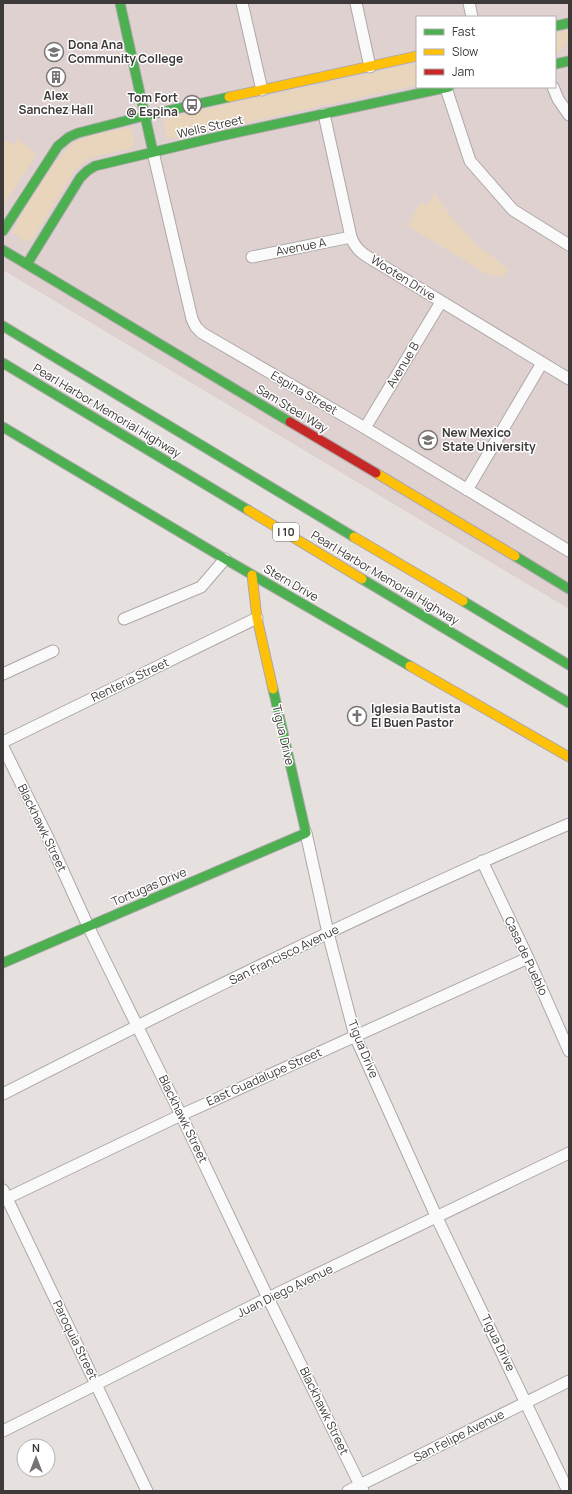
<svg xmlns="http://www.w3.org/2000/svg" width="572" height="1494" font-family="Manrope,sans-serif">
<rect width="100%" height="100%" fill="#e6e0df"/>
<path fill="#ded1d0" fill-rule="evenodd" d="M3,3H569V609L3,270ZM417,17H555V87H417Z"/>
<path fill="#e8d5bb" d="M569,30V40L558,54L555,55V33Z
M417,63V85L171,139L166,137L163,121L166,118Z
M128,128L131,129L135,145L129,149L97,156L89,159L75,170L33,238L27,242L13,233L15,226C28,205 59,148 79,140C94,134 113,131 128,128Z
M3,139L13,145L17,139L37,154L3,206Z
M435,194L449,214L474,243L509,269L503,278L494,274L492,277L408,226C413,218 415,209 421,202L426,206Z"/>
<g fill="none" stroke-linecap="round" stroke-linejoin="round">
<defs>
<path id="street" d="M242,3L262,90
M356,3L370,67
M469,3L472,17
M553,87L558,99L569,115
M446,88L470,161L513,210L569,245
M324,114L351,237C356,251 366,256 378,263L569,379
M153,152L192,319L196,327L202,333L365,428L569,551
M252,257L351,237
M365,428L441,302
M467,490L542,363
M124,619L201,587L225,559
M3,674L53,651
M3,742L257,618
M3,747L48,838L88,926L181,1115L268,1298L363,1491
M306,833L328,933L355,1036L437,1218L568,1491
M482,861L528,958L569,1051
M3,1094C189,999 377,906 569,824
M3,1190L147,1491
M3,1200L181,1115L528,958
M3,1431L268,1298L569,1153
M348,1491L569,1381"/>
<path id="fast" d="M120,3L153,152
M555,26L569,23
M555,64L569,61
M3,231L58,146L69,137L78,133L144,116L229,97
M3,250L290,422
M27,264L80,178L87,171L95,166L221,136L449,87
M3,326L354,537
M3,363L248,510
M3,427L225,559L410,666
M515,556L569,589
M362,579L569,703
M463,601L569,665
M3,963L306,833L273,689"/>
<path id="slow" d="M229,97L417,56
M376,473L515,556
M248,510L362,579
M354,537L463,601
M252,575L257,618L273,689
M410,666L569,757"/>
<path id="jam" d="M290,422L376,473"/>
</defs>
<use href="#street" stroke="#ada8a8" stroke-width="13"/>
<use href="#fast" stroke="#ada8a8" stroke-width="11"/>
<use href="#slow" stroke="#ada8a8" stroke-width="11"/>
<use href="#jam" stroke="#ada8a8" stroke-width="11"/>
<use href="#street" stroke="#fbfafa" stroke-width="11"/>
<use href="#fast" stroke="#4caf50" stroke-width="9"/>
<use href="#slow" stroke="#ffc107" stroke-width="9"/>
<use href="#jam" stroke="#c62828" stroke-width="9"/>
</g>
<defs>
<symbol id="university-ring" viewBox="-11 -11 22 22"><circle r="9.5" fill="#fff" stroke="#797474" stroke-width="1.5"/><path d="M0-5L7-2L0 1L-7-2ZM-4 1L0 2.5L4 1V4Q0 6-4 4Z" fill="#797474"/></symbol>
<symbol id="building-ring" viewBox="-11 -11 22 22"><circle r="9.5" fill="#fff" stroke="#797474" stroke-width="1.5"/><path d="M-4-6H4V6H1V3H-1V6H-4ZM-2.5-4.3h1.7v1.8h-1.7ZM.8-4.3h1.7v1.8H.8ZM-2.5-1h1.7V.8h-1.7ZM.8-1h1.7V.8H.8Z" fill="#797474"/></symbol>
<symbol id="bus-ring" viewBox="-11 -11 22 22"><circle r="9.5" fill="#fff" stroke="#797474" stroke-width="1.5"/><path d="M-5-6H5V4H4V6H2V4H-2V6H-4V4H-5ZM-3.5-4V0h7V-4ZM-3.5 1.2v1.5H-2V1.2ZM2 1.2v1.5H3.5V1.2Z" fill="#797474"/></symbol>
<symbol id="church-ring" viewBox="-11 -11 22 22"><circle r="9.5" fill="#fff" stroke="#797474" stroke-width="1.5"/><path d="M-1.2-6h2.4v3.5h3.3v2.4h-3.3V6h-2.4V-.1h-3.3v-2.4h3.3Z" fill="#797474"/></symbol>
</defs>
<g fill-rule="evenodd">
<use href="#university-ring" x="43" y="41" width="22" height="22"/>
<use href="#building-ring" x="45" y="66" width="22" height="22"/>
<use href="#bus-ring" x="181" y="94" width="22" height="22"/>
<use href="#university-ring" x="417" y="429" width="22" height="22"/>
<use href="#church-ring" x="346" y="705" width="22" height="22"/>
</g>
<g text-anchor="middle" stroke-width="3" stroke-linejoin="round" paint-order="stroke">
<rect fill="#fff" stroke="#797575" stroke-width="1" x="273" y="523" width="26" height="18" rx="3"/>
<g font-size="11" font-weight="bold" fill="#3f3a3a">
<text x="286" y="536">I 10</text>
</g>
<g font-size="12" font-weight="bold" fill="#3f3a3a" stroke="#fff" text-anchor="start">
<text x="68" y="49">Dona Ana<tspan x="68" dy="14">Community College</tspan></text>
<text x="56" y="100" text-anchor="middle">Alex<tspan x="56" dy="14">Sanchez Hall</tspan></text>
<text x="178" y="102" text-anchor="end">Tom Fort<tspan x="178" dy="14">@ Espina</tspan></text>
<text x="442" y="437">New Mexico<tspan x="442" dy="14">State University</tspan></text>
<text x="371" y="713">Iglesia Bautista<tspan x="371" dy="14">El Buen Pastor</tspan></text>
</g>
<g font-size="12" fill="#3f3a3a" stroke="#fff">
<text transform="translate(210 127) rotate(-13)" y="4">Wells Street</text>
<text transform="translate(301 247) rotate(-11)" y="4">Avenue A</text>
<text transform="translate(403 278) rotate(32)" y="4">Wooten Drive</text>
<text transform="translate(403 365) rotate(-59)" y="4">Avenue B</text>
<text transform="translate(304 393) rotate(30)" y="4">Espina Street</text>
<text transform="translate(292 409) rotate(31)" y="4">Sam Steel Way</text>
<text transform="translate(107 411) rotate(31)" y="4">Pearl Harbor Memorial Highway</text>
<text transform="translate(385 578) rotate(31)" y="4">Pearl Harbor Memorial Highway</text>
<text transform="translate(291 583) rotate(30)" y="4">Stern Drive</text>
<text transform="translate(130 680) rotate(-26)" y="4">Renteria Street</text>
<text transform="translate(283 735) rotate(77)" y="4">Tigua Drive</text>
<text transform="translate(42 828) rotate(64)" y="4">Blackhawk Street</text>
<text transform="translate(149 887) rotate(-23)" y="4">Tortugas Drive</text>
<text transform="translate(284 955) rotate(-26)" y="4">San Francisco Avenue</text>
<text transform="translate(526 956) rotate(65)" y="4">Casa de Pueblo</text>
<text transform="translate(363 1049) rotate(68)" y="4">Tigua Drive</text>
<text transform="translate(264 1077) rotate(-24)" y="4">East Guadalupe Street</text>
<text transform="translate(183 1119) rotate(64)" y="4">Blackhawk Street</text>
<text transform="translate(285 1291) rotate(-26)" y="4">Juan Diego Avenue</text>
<text transform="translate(75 1340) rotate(64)" y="4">Paroquia Street</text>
<text transform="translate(498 1343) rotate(64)" y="4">Tigua Drive</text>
<text transform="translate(324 1411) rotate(64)" y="4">Blackhawk Street</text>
<text transform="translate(459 1436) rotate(-27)" y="4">San Felipe Avenue</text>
</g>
</g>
<rect width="572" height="1494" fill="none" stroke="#3f3a3a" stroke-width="8"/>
<rect x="416" y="16" width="140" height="72" fill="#ffffff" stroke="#b2b0b0"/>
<rect x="424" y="29" width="20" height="6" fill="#4caf50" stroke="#b2b0b0"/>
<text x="452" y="36" font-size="12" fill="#3f3a3a">Fast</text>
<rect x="424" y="49" width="20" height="6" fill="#ffc107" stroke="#b2b0b0"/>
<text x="452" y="56" font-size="12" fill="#3f3a3a">Slow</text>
<rect x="424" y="69" width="20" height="6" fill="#c62828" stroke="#b2b0b0"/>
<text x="452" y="76" font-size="12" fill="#3f3a3a">Jam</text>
<g transform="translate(36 1458)"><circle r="19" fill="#ffffff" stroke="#b2b0b0"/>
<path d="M0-3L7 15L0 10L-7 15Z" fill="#797474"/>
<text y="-6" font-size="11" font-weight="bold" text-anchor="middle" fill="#3f3a3a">N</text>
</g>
</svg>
